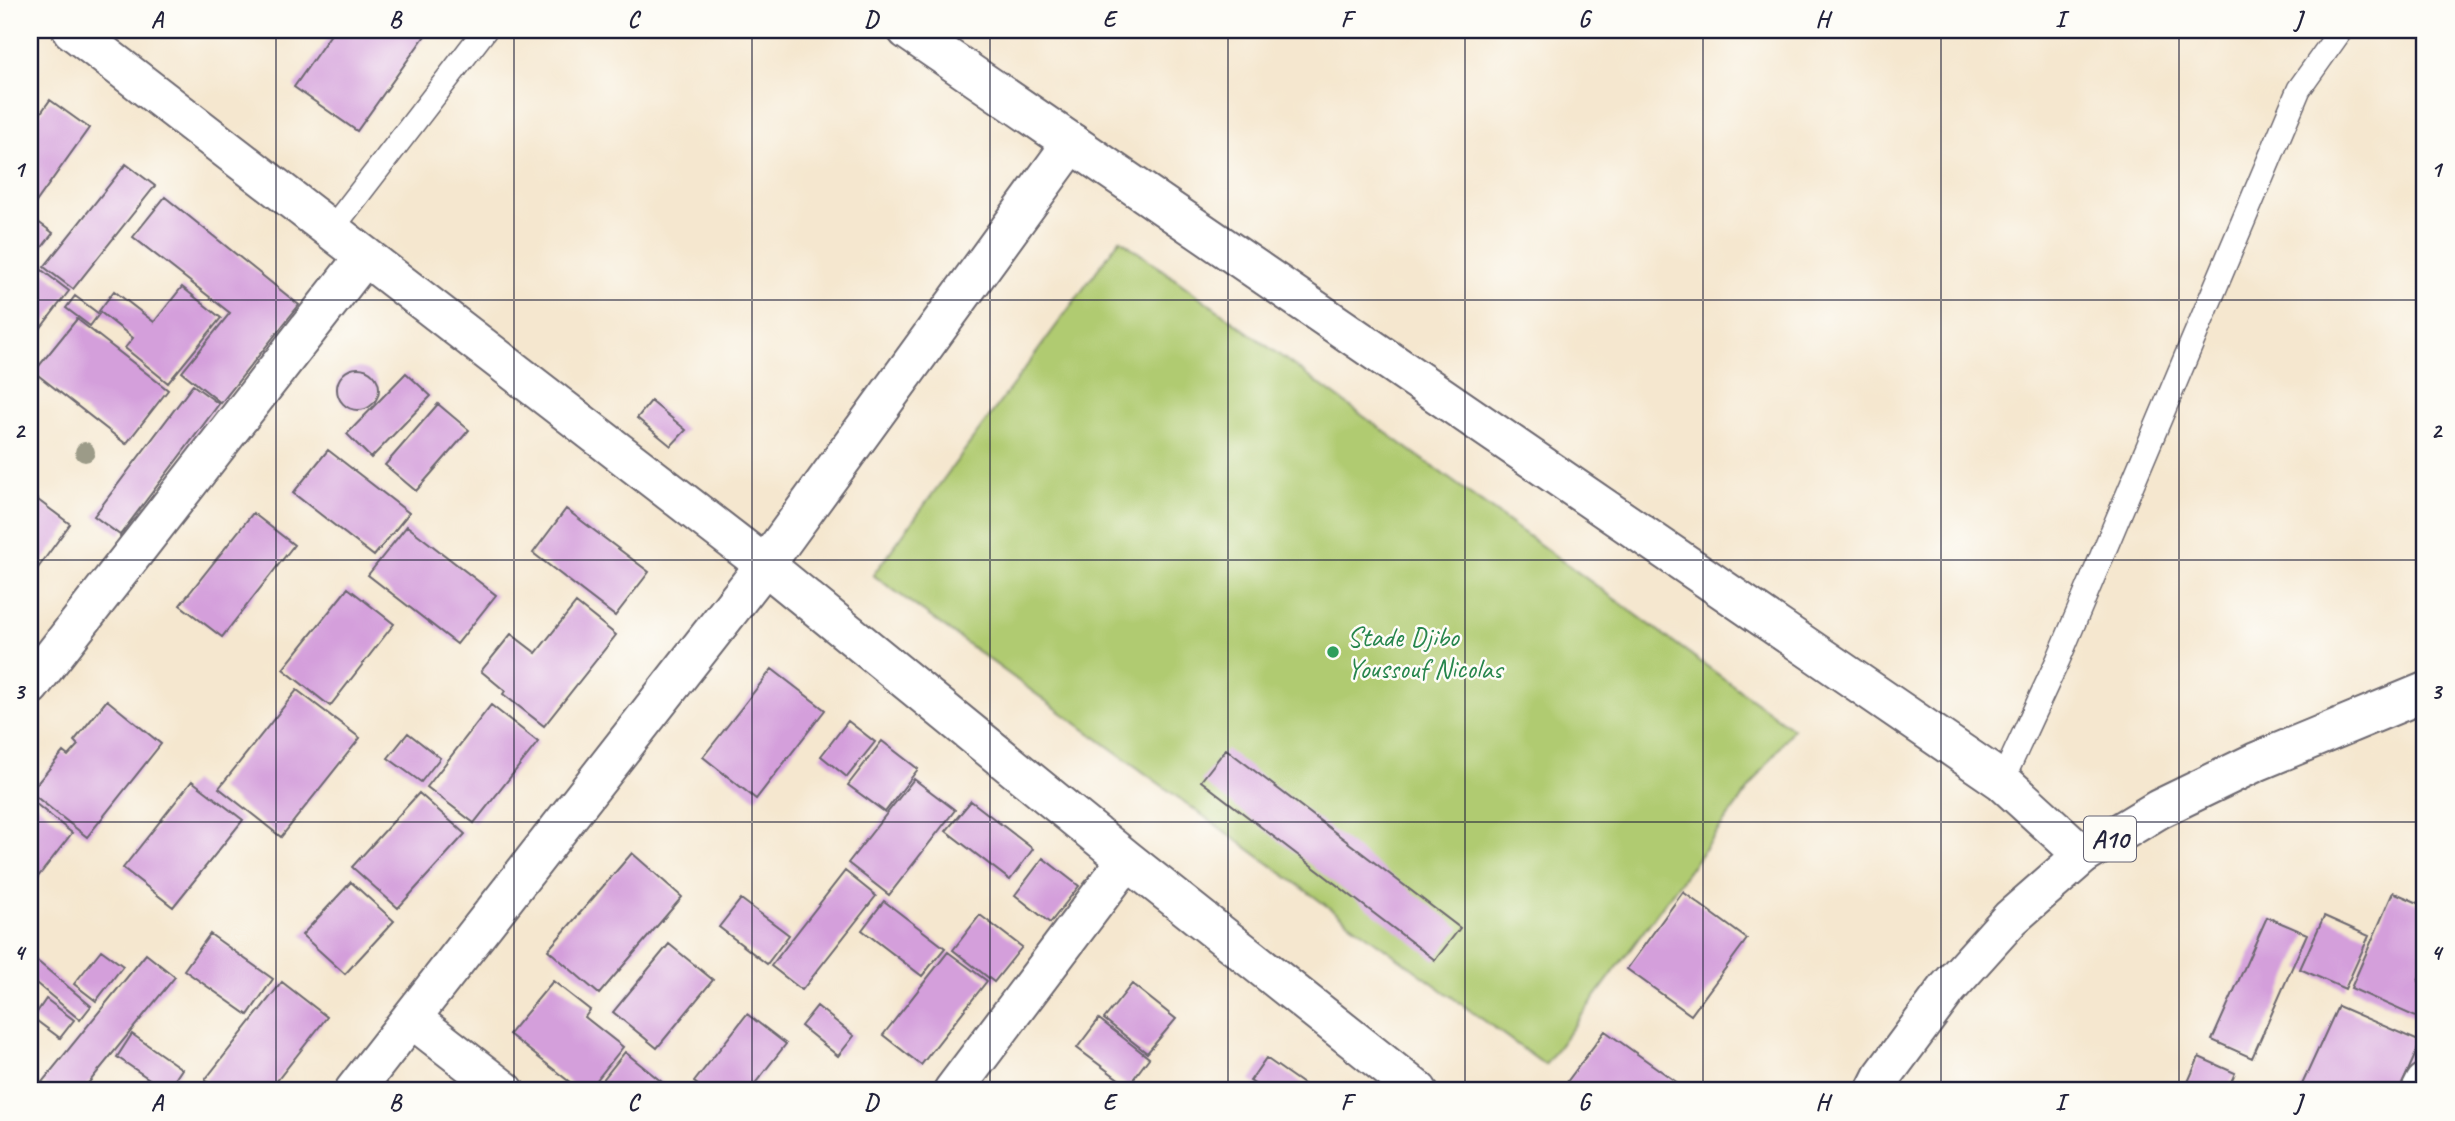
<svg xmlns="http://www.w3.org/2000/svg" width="2455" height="1121" font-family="Caveat,sans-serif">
<rect width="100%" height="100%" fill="#fdfcf7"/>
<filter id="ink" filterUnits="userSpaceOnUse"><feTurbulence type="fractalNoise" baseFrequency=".0143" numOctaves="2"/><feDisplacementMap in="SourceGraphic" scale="14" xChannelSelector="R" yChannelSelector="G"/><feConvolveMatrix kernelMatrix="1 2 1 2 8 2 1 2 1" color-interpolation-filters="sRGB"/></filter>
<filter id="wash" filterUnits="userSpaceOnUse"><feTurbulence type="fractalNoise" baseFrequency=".00686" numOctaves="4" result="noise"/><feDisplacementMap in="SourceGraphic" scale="28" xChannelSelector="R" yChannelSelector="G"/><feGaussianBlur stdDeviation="1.57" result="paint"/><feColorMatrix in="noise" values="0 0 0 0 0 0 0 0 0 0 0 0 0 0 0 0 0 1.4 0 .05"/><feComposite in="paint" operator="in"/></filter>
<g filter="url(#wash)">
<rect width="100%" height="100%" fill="#f5e7cf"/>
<path fill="#b0cb71" stroke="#697656" stroke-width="2" d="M1120,239L1793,729L1545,1065L873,575Z"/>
<g id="blocks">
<path fill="#d49fdb" d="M334,30H429L357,131L294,87Z
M50,100L89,128L34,205L30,202V128Z
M126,164L155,186L73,289L44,267Z
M165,197L299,305L221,403L182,372L230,313L133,237Z
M30,216L53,233L33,259L30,257Z
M30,261L69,291L30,342Z
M182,287L221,318L168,383L125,348L133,338L99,311L114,291L154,322Z
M75,296L99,314L90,326L66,308Z
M77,319L168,390L126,444L34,372Z
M337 389a21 21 0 1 1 42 0a21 21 0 1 1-42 0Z
M406,373L431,396L371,458L347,434Z
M193,385L219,404L120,535L94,516Z
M651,401L686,430L671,446L637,418Z
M438,404L469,430L416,491L385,465Z
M328,450L409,513L374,556L293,493Z
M30,494L70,524L30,579Z
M566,509L649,572L615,616L533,553Z
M253,513L294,545L222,637L180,605Z
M407,526L496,595L457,644L368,575Z
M348,588L394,624L330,706L283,669Z
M576,603L616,635L544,726L503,694L505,691L481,671L511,634L536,653Z
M772,669L825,710L756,799L703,757Z
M297,690L360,738L281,837L219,788Z
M107,700L161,744L87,837L30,792L63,752L68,756L78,745L74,741Z
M491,705L538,742L474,823L427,787Z
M848,721L875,742L847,777L821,756Z
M408,733L440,758L421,782L388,758Z
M882,741L918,769L885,812L848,785Z
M1226,749L1460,928L1435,960L1201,781Z
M914,779L955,810L889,895L848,863Z
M192,781L243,820L173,907L123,868Z
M419,793L465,834L398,908L352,867Z
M30,799L72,833L30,887Z
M971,801L1033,849L1010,880L946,831Z
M632,853L682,897L599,994L548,950Z
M1043,858L1079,886L1050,923L1015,895Z
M845,871L876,896L802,990L771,966Z
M351,882L394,921L345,974L302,935Z
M1683,892L1747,939L1691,1015L1627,969Z
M2393,892L2425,906V966L2418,981L2425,984V1000L2418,1018L2351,988Z
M741,899L789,935L767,964L719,927Z
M884,901L945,948L922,976L862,930Z
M980,915L1022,947L994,982L953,950Z
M2324,916L2369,936L2345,989L2300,969Z
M2267,917L2307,934L2252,1058L2212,1040Z
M210,934L273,979L248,1015L184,970Z
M669,944L713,980L657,1048L613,1012Z
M101,950L123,966L96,1001L74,984Z
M948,952L987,981L921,1065L883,1035Z
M146,954L175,977L82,1091H53L42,1082Z
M30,955L91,1006L80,1020L30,978Z
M553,981L590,1010L585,1017L623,1047L588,1091H581L509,1034Z
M282,982L327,1017L269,1091H220L205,1080Z
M1132,984L1176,1019L1147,1053L1104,1019Z
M46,999L74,1020L60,1038L33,1018Z
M817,1006L854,1036L838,1056L801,1026Z
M2338,1006L2421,1042L2399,1091H2299Z
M747,1014L786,1044L749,1091H706L694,1082Z
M1099,1019L1149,1058L1128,1086L1077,1048Z
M1605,1031L1689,1091H1572L1564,1086Z
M132,1034L182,1069L167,1091L117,1057Z
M625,1052L673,1091H594Z
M2199,1057L2235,1073L2227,1091H2184Z
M1266,1058L1313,1091H1266L1250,1081Z"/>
</g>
</g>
<g filter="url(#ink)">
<use href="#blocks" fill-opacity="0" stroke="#6c676f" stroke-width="2"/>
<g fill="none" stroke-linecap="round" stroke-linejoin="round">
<defs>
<path id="lane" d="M331,230L485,30
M2002,781L2058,660L2299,89L2341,30"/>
<path id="street" d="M72,30L765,565L1127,860L1418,1091
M30,686L365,256
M411,1018L505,1091
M354,1091L765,565L1072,143
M953,1091L1127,860
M2421,1091L2425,1083"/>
<path id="secondary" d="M907,30L2002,781L2083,855"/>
<path id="primary" d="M1875,1091L1882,1077L1948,988L2011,918L2083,855L2159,809L2256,762L2425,692"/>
</defs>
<use href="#lane" stroke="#6c676f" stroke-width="26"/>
<use href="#street" stroke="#6c676f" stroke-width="42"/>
<use href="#secondary" stroke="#6c676f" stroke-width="42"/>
<use href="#primary" stroke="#6c676f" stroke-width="42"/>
<use href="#lane" stroke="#fff" stroke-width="23"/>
<use href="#street" stroke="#fff" stroke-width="38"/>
<use href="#secondary" stroke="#fff" stroke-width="38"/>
<use href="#primary" stroke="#fff" stroke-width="38"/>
</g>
<circle fill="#9c9b88" cx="85" cy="452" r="10"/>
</g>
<path fill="none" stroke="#22223b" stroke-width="2" stroke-opacity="0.55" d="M276,30V1091M514,30V1091M752,30V1091M990,30V1091M1228,30V1091M1465,30V1091M1703,30V1091M1941,30V1091M2179,30V1091M30,300H2425M30,560H2425M30,822H2425"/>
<circle fill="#2e9e5b" stroke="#fdfcf7" stroke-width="2.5" cx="1333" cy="652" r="7"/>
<g text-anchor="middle" stroke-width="5" stroke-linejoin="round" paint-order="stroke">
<rect fill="#fdfcf7" stroke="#646373" stroke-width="2" x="2084" y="816.5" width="52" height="45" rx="5"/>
<g font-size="26" font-weight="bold" fill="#22223b">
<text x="2110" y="848">A10</text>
</g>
<g font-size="28" fill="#27864d" stroke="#fdfcf7" text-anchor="start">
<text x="1347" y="646">Stade Djibo<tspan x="1347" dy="32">Youssouf Nicolas</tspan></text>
</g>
</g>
<rect width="2455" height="1121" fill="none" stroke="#fdfcf7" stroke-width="77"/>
<rect x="38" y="38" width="2378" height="1044" fill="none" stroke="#22223b" stroke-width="2.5"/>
<g font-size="23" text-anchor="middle" font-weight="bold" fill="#22223b">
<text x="157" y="27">A</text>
<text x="395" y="27">B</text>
<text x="633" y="27">C</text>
<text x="871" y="27">D</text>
<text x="1109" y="27">E</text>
<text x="1346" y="27">F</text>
<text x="1584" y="27">G</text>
<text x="1822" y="27">H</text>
<text x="2060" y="27">I</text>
<text x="2298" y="27">J</text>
<text x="19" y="177">1</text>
<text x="2436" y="177">1</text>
<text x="19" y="438">2</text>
<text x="2436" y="438">2</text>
<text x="19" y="699">3</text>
<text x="2436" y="699">3</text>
<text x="19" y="960">4</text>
<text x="2436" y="960">4</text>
<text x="157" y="1110">A</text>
<text x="395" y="1110">B</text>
<text x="633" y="1110">C</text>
<text x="871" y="1110">D</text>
<text x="1109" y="1110">E</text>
<text x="1346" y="1110">F</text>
<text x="1584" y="1110">G</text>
<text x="1822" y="1110">H</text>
<text x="2060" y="1110">I</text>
<text x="2298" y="1110">J</text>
</g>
</svg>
